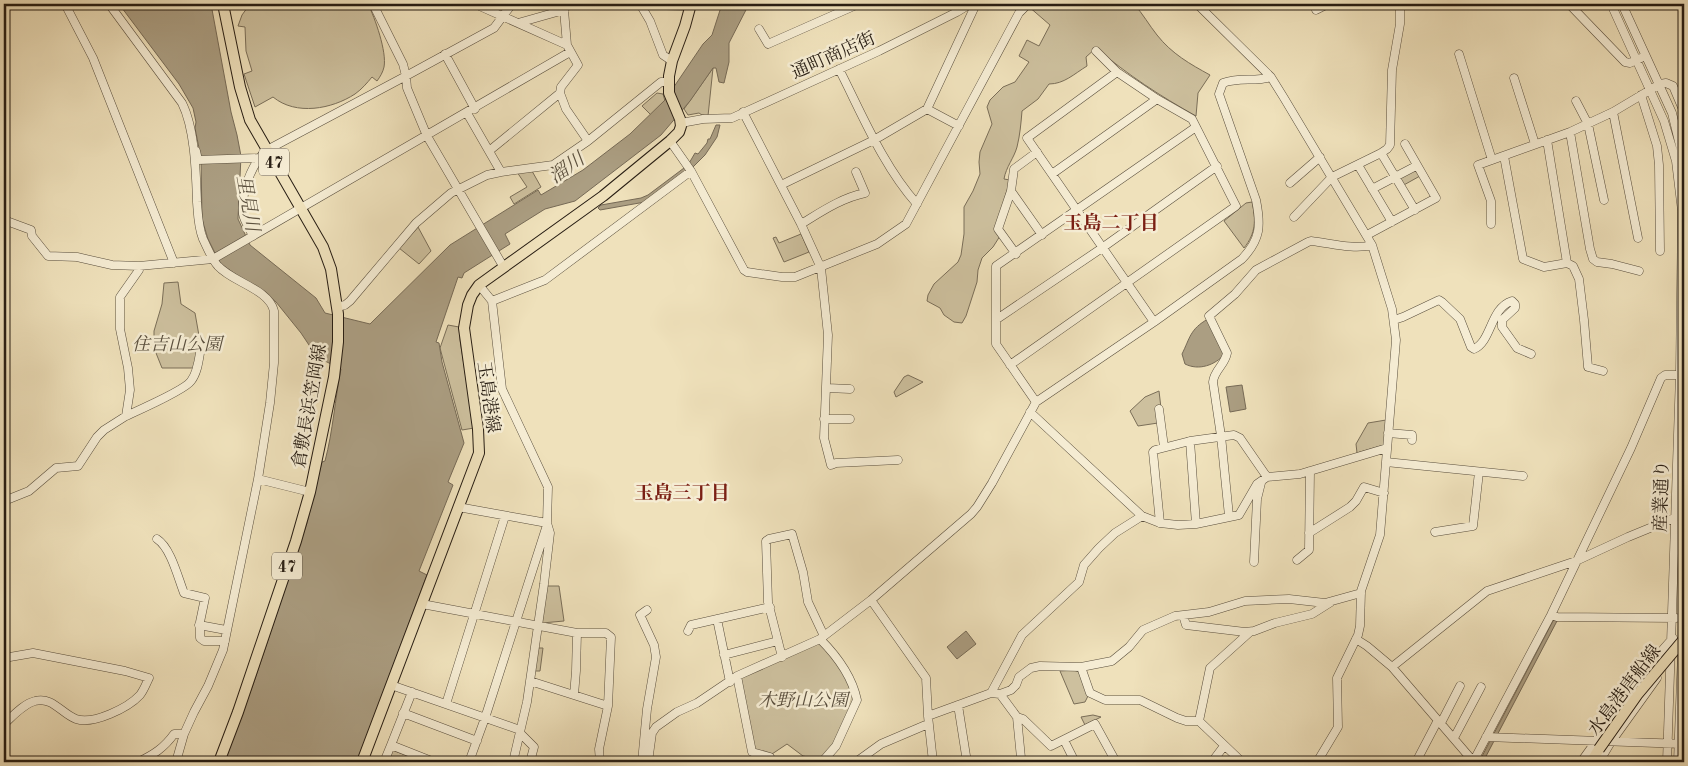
<svg xmlns="http://www.w3.org/2000/svg" width="1688" height="766" font-family="'Old Standard TT','Noto Serif JP',serif">
<rect width="100%" height="100%" fill="#efe1bb"/>
<filter id="stains"><feTurbulence type="fractalNoise" baseFrequency=".004" numOctaves="4"/><feColorMatrix values="0 0 0 0 .2 0 0 0 0 .09 0 0 0 0 .02 0 0 0 .5 -.17"/></filter>
<radialGradient id="worn" r=".72"><stop offset=".6" stop-color="#630" stop-opacity="0"/><stop offset="1" stop-color="#630" stop-opacity=".3"/></radialGradient>
<path fill="#cdc09e" stroke="#7a6e58" d="M250,4H368C375,18 387,52 384,67C383,72 380,77 377,81L372,77C367,83 362,89 355,94C332,109 296,116 273,97L255,107L244,74L252,71L246,51L245,27L238,26L242,15Z
M1030,4H1134C1143,14 1149,25 1157,35C1172,54 1190,64 1210,75L1198,93L1196,116C1160,96 1128,75 1096,48L1086,57L1087,66C1074,74 1064,84 1049,84L1038,99L1022,111C1021,123 1020,135 1017,147C1014,158 1006,167 1004,179L1010,180L1004,201L1000,236L993,247L982,258L978,270L977,282L966,316L962,323L954,322L944,315L940,308L927,301L928,295L934,284L958,262L961,255L964,234V207L973,191L980,174L979,162L980,152L992,124L987,107L990,100L1003,87L1015,82L1029,62L1019,56L1027,40L1039,46L1050,25L1028,6Z
M713,68L708,116L702,115L699,113L688,115L684,109Z
M657,93L663,94L665,101L651,115L642,106Z
M1414,170L1417,171L1420,176L1402,186L1399,178Z
M532,171L541,187L514,204L510,197L527,187L517,172Z
M1252,202C1256,220 1256,233 1244,248L1224,221L1246,203Z
M418,227L431,251L419,264L399,248Z
M801,234L809,252L784,262L773,238L776,237L779,243Z
M178,282L181,304L195,313L201,347L196,368H162L154,348V331L162,304L164,283Z
M448,325L459,327L460,340L474,428L462,430L440,348Z
M908,375L923,382L896,397L894,392L904,377Z
M1159,391L1161,408L1158,423L1138,426L1130,411L1145,397Z
M1386,420L1384,445L1357,453L1356,444L1368,423Z
M546,586H559L564,621L542,623Z
M819,642L836,660L854,695L853,704L835,744L822,760L803,756L787,744L772,754L754,750L740,678Z
M536,648H543L540,671H533Z
M1074,670L1081,673L1089,694L1085,702L1074,704L1060,671Z
M1093,715L1101,717L1085,725L1081,717Z
M392,750L421,761V762H406L390,756Z"/>
<path fill="#ab9e82" stroke="#766a56" d="M119,4H211L231,112L237,135L241,156L238,219L250,245L316,298L325,313L370,324L450,245L538,190L541,195L583,170L630,134L665,100L703,44L712,35L722,4H749L729,43V62L724,83L719,82L716,68H713L690,101L661,135L575,201L545,209L505,234L510,244L464,273L462,278L458,277L436,342L439,343L442,362L464,443L448,482L453,485L419,571L427,575L357,762H223L253,685L307,523L322,462L325,461C333,431 335,399 341,369L317,357L301,333L276,302L259,288L252,286L220,263L208,239L202,219L201,158L195,128L196,122L193,108L179,84Z
M716,125H720L717,137L705,155L692,168L645,202L600,210L598,208L601,205L641,198L648,195L688,165L695,153L698,154L707,143L708,139H710Z
M1208,319L1225,354C1215,365 1199,371 1185,364L1182,354C1190,338 1190,329 1208,319Z
M1242,385L1246,409L1230,412L1226,387Z
M1554,619L1557,621L1483,762H1479Z
M966,631L976,644L957,659L947,647Z"/>
<g fill="none" stroke-linecap="round" stroke-linejoin="round">
<defs>
<path id="minor" d="M65,4L93,58L174,263
M109,4L182,103C195,129 196,173 197,202C198,215 198,227 203,239C207,247 212,260 218,266C232,282 269,289 274,311V363L270,403L258,479L223,650L208,686L194,712L184,734L176,762
M373,4L403,64L406,76L407,88L427,136L503,266
M475,4L567,45
M640,4L650,21L663,55L672,61
M1197,4L1271,77L1284,98L1372,245L1392,309L1396,340L1380,535L1361,591L1360,626L1358,635L1337,678L1338,727L1317,762
M1569,4L1625,62L1630,63L1641,58
M1611,4L1664,121L1676,161L1682,211L1680,375L1667,762
M1622,4L1672,113L1684,162
M641,5L691,6
M1316,10L1328,4
M518,23L564,10
M759,29L768,44L854,6L855,4
M445,54L475,109
M1459,54L1492,160
M839,69C862,114 883,166 917,204
M1117,72L1027,138L1154,322
M1514,78L1535,144
M560,93L566,109L588,141
M1641,95L1657,146L1659,165L1660,251
M1576,101L1588,124L1604,200
M927,109L959,126
M743,112L801,224L821,268L828,335L824,438L831,465L836,463L898,460
M1613,112L1638,238
M467,113L501,172
M681,123L703,119L732,118L879,51L957,12L970,4
M1570,132L1590,249L1593,259L1597,262L1612,264L1639,271
M1547,140L1567,263L1573,266L1579,279L1584,320L1588,367L1603,371
M670,141L691,171L744,270L747,272L782,277H795L877,244L906,224L1019,13L1028,4
M196,151L198,160L259,158
M489,151L560,93L561,87L578,65L567,45L564,10L568,4
M1381,153L1415,210
M1504,156L1523,259L1544,267L1567,263
M1358,165L1392,222
M1052,174L1157,99
M1290,183L1320,157
M781,185L874,140L927,109L976,4
M1372,189L1416,166
M1011,191L1042,235
M1294,217L1332,177L1381,153L1387,149L1390,145L1392,70L1400,24V4
M4,220L31,230L32,236L48,256L77,257L112,265L139,266L213,259L570,52
M801,224C821,212 841,198 865,193L856,172
M1491,224V201L1478,165L1570,132L1613,112L1660,84L1666,83L1673,86L1684,112
M1367,235L1436,198L1405,144
M253,236C250,229 244,221 243,214C241,192 251,164 267,150L406,76L494,28L512,4
M1016,254L998,229L1011,191L1014,169L1037,152
M479,285L492,301
M337,307L345,305L350,301L416,223L451,193L487,175L501,172L553,165L588,141L661,82H668
M997,319L1102,248L1217,166
M1394,320L1403,317L1439,300L1442,302L1460,319L1471,347L1474,349C1492,341 1490,308 1512,301L1515,304V308L1502,320V327L1517,348L1531,354
M1010,365L1236,206L1192,119L1157,99L1117,72L1096,51
M827,388L850,389
M1036,402L996,344V266L1196,127
M1159,409L1164,447
M1030,412L1142,516L1160,523L1178,525L1196,524L1239,515L1257,484L1267,477L1300,474L1387,448
M126,416C139,410 185,390 191,381C198,372 199,358 201,347
M824,419H850
M1388,433L1412,435V440
M1190,441L1196,524
M1386,462L1523,476
M258,479L310,492
M4,501L29,491L56,468L78,466L97,437L104,430L126,416L130,390L128,368L120,329V297L139,270V266
M458,507L547,523
M1229,516L1221,436L1213,382C1214,370 1225,365 1227,353L1209,316L1235,294L1256,270L1308,242L1311,241C1331,243 1353,250 1372,245
M1160,523L1153,452L1155,450L1190,441L1234,435L1240,438L1267,477
M1435,532L1473,526L1479,472
M1309,533L1350,507L1356,501L1364,487L1384,493
M157,539C171,548 178,578 184,593L205,598L200,622V638L204,641H225
M1297,560L1309,550L1310,471
M1254,562L1257,499L1261,483
M871,600L926,678L928,716L933,762
M422,604L577,633H606L611,637L608,706
M1183,615L1186,625L1245,632L1254,631L1275,623L1312,614L1331,602
M1551,615L1557,617L1676,618
M717,619L730,682
M199,625L226,630
M688,631L691,625L770,607
M820,639C837,656 852,676 857,700L836,746L822,762
M1356,639L1367,646L1392,667L1473,761
M724,655L778,641
M782,657L768,602L766,541L769,539L792,534L803,572L808,602L824,636
M4,658L33,653L125,671L149,678C146,684 144,690 140,695C128,708 93,725 76,719C62,714 52,696 35,701C23,704 12,717 4,724
M1081,667L1090,693L1105,700H1140L1177,718L1186,721H1199L1242,762
M1392,667L1487,591L1576,561L1628,537L1684,514
M737,676L752,752L770,757V762
M530,681L608,706L599,749L600,762
M391,685L520,730
M412,692L391,745L434,762
M991,693L1022,635L1079,582L1084,565L1099,548L1115,533L1142,516
M1000,694L1017,717L1021,758L1025,762
M574,695L576,671L577,633
M446,704L505,516
M958,705L967,762
M403,713L477,741
M928,716L991,693L1000,694L1011,690L1016,685L1019,677L1031,668L1040,666L1081,667L1112,661L1129,647L1143,630L1175,616L1209,612L1245,601L1289,599L1325,603L1361,593
M1017,717L1023,719L1051,746L1095,724L1116,762
M1199,721L1210,668L1250,632
M1441,723L1460,686
M520,733L534,747L530,762
M1486,737L1684,744
M1454,738L1481,687
M1064,740L1075,762
M138,762C153,755 164,748 174,734H184
M384,762L391,745
M469,762L485,718L547,525
M513,762L527,702L544,584L550,533L547,523L548,487L502,389L492,301L545,280L691,171
M642,762L647,709L656,657L654,645L640,615L647,610
M648,762L652,733L656,727L677,712L697,703L737,676L820,639L871,600L971,514L977,507L992,483L1036,402L1154,322L1242,259C1261,239 1261,225 1256,200L1219,94L1223,83C1239,77 1255,82 1271,77
M856,762L881,744L928,724
M1212,762L1224,746
M1416,762L1438,720
M1473,762L1551,615L1631,448L1661,378L1665,375H1684
M1581,762L1658,655L1673,638
M1599,762L1611,742L1657,678
M1678,762L1682,652L1684,530"/>
<path id="major" d="M219,762L238,712L296,541L310,492L334,377L338,342V314L331,269L323,247L250,120L240,87L223,4
M362,762L479,453L478,429L464,328L468,305L472,295L479,285L603,196L670,141L679,132L681,126L680,119L669,93V76L672,61L685,26L691,4
M1591,762L1599,749"/>
</defs>
<use href="#minor" stroke="#594e3d" stroke-width="9"/>
<use href="#major" stroke="#271d13" stroke-width="12"/>
<use href="#minor" stroke="#f5ecd3" stroke-width="8"/>
<use href="#major" stroke="#efe1bb" stroke-width="10"/>
<defs>
<path id="major-bridge" d="M1599,749L1637,695L1684,639"/>
</defs>
<use href="#major-bridge" stroke="#271d13" stroke-width="12" stroke-linecap="butt"/>
<use href="#major-bridge" stroke="#efe1bb" stroke-width="10"/>
</g>
<g text-anchor="middle" stroke-width="5" stroke-linejoin="round" paint-order="stroke">
<g fill="#f5ecd3" stroke="#655b4d" stroke-width="1">
<rect x="259" y="148.5" width="30" height="27" rx="4"/>
<rect x="272" y="552.5" width="30" height="27" rx="4"/>
</g>
<g font-size="16" font-weight="bold" fill="#271d13">
<text x="274" y="168">47</text>
<text x="287" y="572">47</text>
</g>
<g font-size="18" fill="#271d13" stroke="#f5ecd3">
<text transform="translate(833 55) rotate(-24)" y="6">通町商店街</text>
<text transform="translate(489 397) rotate(82)" y="6">玉島港線</text>
<text transform="translate(309 406) rotate(-80)" y="6">倉敷長浜笠岡線</text>
<text transform="translate(1661 496) rotate(-88)" y="6">産業通り</text>
<text transform="translate(1624 690) rotate(-53)" y="6">水島港唐船線</text>
</g>
<g font-size="18" font-style="italic" fill="#594e3d" stroke="#f5ecd3">
<text x="177" y="350">住吉山公園</text>
<text x="803" y="706">木野山公園</text>
</g>
<g font-size="19" font-style="italic" fill="#5c513f" stroke="#f5ecd3">
<text transform="translate(566 167) rotate(-35)" y="7">溜川</text>
<text transform="translate(249 203) rotate(80)" y="7">里見川</text>
</g>
<g font-size="19" font-weight="bold" fill="#7a1f14" stroke="#f5ecd3">
<text x="1111" y="229">玉島二丁目</text>
<text x="682" y="499">玉島三丁目</text>
</g>
</g>
<rect width="1688" height="766" fill="none" stroke="#efe1bb" stroke-width="20"/>
<rect x="5" y="5" width="1678" height="756" fill="none" stroke="#271d13" stroke-width="2.5"/>
<rect x="10" y="10" width="1668" height="746" fill="none" stroke="#271d13"/>
<rect width="100%" height="100%" filter="url(#stains)"/>
<rect width="100%" height="100%" fill="url(#worn)"/>
</svg>
